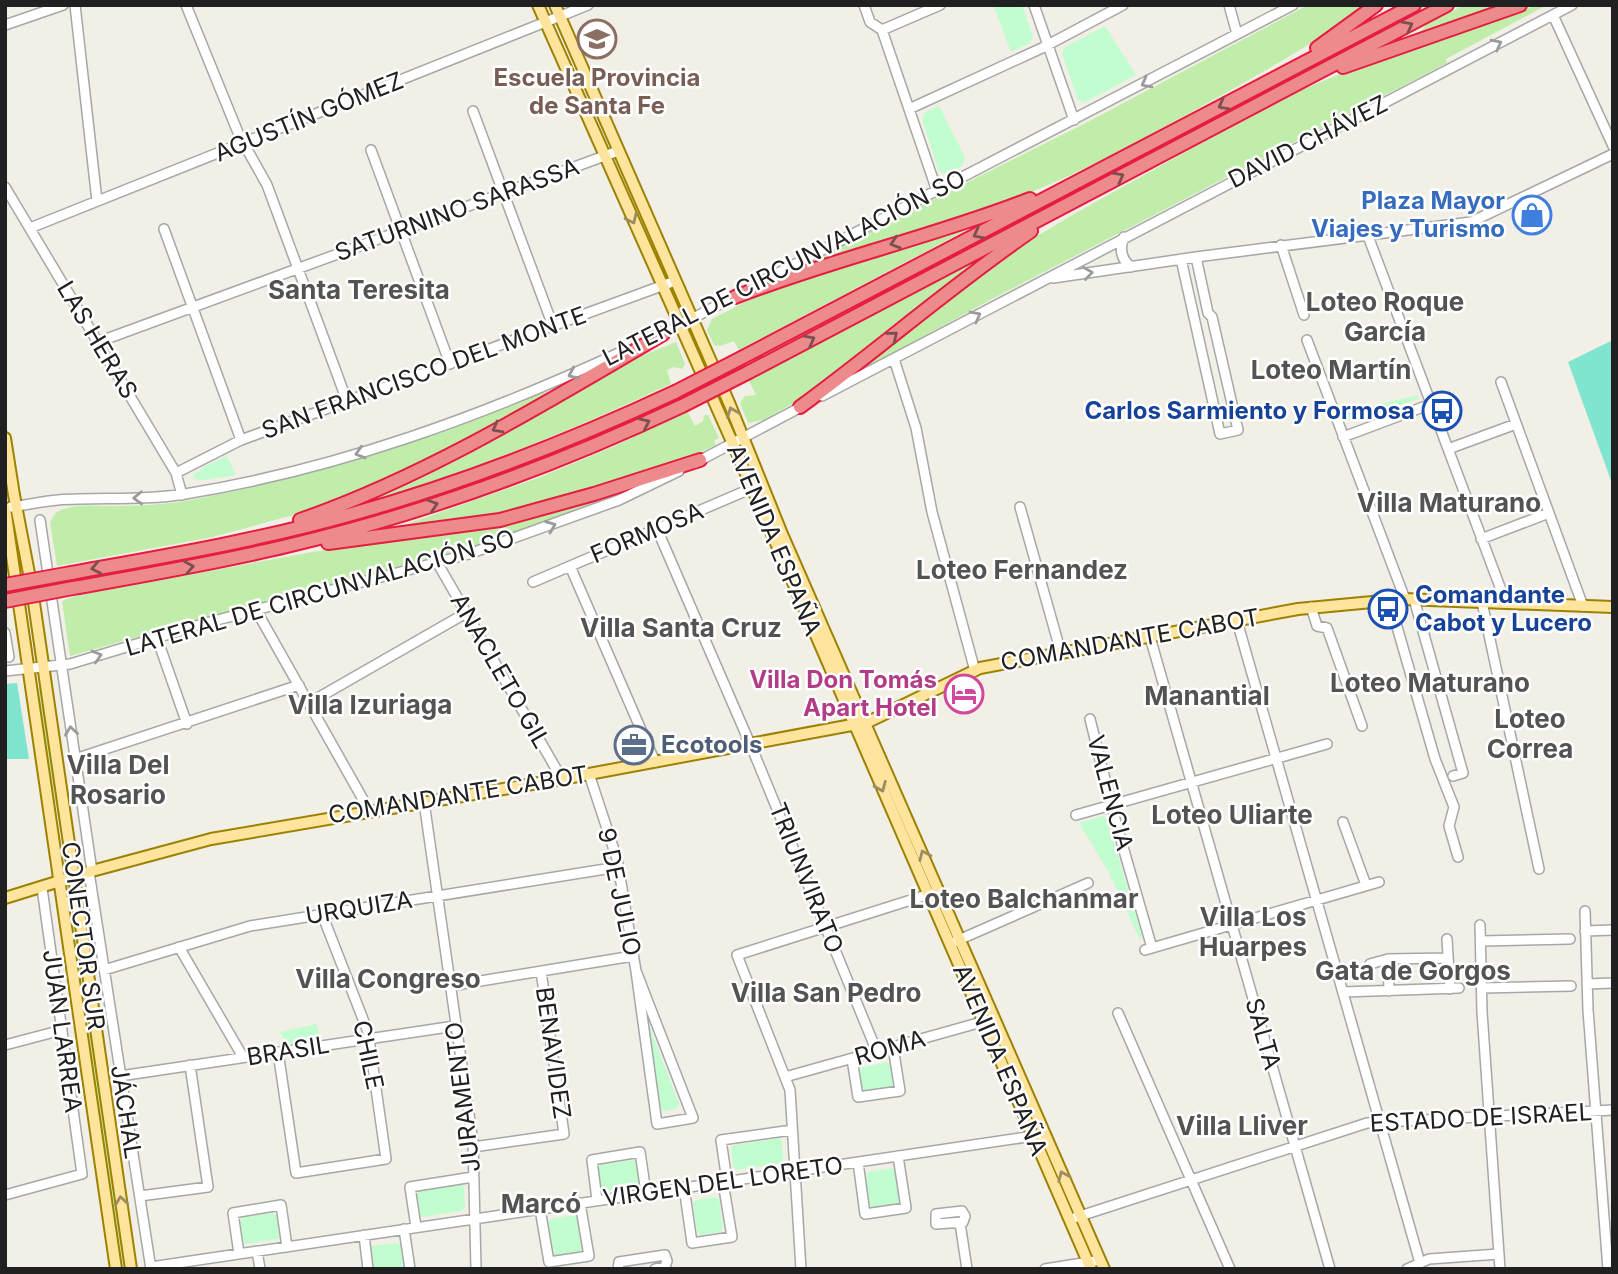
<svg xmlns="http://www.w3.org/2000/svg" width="1618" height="1274" font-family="Inter,sans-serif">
<rect width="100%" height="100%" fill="#f1efe6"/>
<path fill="#c0eeaa" d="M1308,5H1367C1315,43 1260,74 1204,105C1144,138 1084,172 1019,197C948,224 875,244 802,267V265L1084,124Z
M1464,5H1510L1415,37L1427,24Z
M1538,5H1547L1446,59L1447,63L990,300L847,378L966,284L1014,250L1074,214L1198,145L1302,90L1342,73Z
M976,225L739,350L734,341L720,346L714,345L707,330L712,319L774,287Z
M981,258L814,392L763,420L748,423L740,403L745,396L756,395L749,381L753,378Z
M676,342L685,364L682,369L674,367L667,370L671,384C567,433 461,475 350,507L513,424L637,358Z
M552,392L410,469L345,497L304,512L213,537L57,566L50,523C53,515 56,511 64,509C78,504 92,506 107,506C135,506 164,505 191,500C312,477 429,441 541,393Z
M685,412L688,413L695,426L703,421L704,415H708L719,438L714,441L716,445L662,470L517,512L387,531L538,478L615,446Z
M618,493H620L601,502L479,545L232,610L70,656L62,601L75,596L312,552L492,528Z
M37,688H40L66,855L57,814Z
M71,913L78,940L125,1269H122Z"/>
<path fill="#c2fdd0" d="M993,5H1022L1033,36L1030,43L1011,52Z
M1105,26L1136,75L1085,102L1078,100L1062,54L1065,47Z
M939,106L965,157L962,166L946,174L939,172L922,119L925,112Z
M1419,395L1418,399L1354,421L1347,419L1345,412Z
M227,456L236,475L205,480L194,479L193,475L207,465Z
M1103,816L1107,819L1142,936L1140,940L1108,871L1079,823Z
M645,1015L679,1104L676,1109L664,1111L661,1108Z
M316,1024L321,1038L287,1044L280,1032Z
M886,1062L891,1065L893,1087L863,1092L859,1073L862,1068Z
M779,1138L782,1141L783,1161L781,1163L737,1170L733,1167L731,1148L734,1145Z
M633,1160L637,1162L639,1186L602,1191L600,1189L597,1167L599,1165Z
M893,1168L896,1171L901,1202L899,1206L874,1209L870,1207L866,1176L868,1172Z
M460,1184L464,1187L465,1208L461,1211L422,1217L418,1214L416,1194L419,1191Z
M715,1197L719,1199L723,1228L720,1232L701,1235L697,1232L693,1203L696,1200Z
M273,1213L277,1215L280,1236L278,1239L246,1244L243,1241L240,1220L244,1217Z
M575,1215L578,1218L583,1250L580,1252L556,1256L552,1253L547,1223L551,1219Z
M397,1243L401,1245L404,1269H374L371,1249L373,1246Z"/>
<path fill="#80e5ce" d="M1613,340V486L1568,362Z
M17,683L29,759H5V684Z"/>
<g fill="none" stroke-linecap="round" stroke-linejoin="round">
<defs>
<path id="minor" d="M75,5L97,201
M186,5L239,135L267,185L347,401
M864,5L870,22L882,30L937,191
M1034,5L1074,120
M1229,5L1237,34
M1553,15L1613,146
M5,25L63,5
M882,30L940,5
M909,109L1042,48L1123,5
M473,111L553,326
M371,150L450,364
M5,187L176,473L182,495
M30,228L588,5
M164,229L241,440
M1368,236L1506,603
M1124,237C1119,249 1121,259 1131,267
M1281,245L1304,315
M1181,259L1220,434L1238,430L1212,317L1208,313L1196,257
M1053,278L1196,257L1471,222L1613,154
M751,287L1293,5
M659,336L739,294
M1307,340L1405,599
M98,342L618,151
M894,359L916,428L932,512L975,671
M1501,382L1583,606
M822,396L1572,5
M1343,437L1431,404
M1448,449L1516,424
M695,463L803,406
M176,473L241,440L675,281
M11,507C27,505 43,501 58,500C101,497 143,501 185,494C338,469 483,416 623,351
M1020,507L1061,653
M40,520L92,871
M657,529L754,753L877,1052
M1481,539L1549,513
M438,564L562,779
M570,566L655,762
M533,582L757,486
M1389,599L1435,759L1454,807L1449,826L1458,857
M1414,599L1463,773L1453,776
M1482,602L1539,869
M1311,607L1317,626L1327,628L1362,726
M256,610L369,810
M1237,621L1420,1263
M5,633L9,657
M1150,637L1330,1269
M157,638L187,724
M5,671L70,664L206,623L469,554L619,500L679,471
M309,703L466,613
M1090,719L1115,819L1152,948
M75,759L299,685
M589,774L617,859L636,971L657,1124L693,1118L636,971
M424,802L473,1142L476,1269
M1076,815L1327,744
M1343,822L1366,885
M89,872L151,1269
M1585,911L1588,1010L1608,1269
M1480,925L1482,1012L1500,1269
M1585,931L1613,930
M1447,939L1450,989
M1481,941L1570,939
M954,942L1088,883
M179,947L243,1057
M1145,950L1379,882
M1388,959L1389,991
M1370,964L1388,959L1448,958
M104,970L250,926L618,867
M1587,984L1613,983
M450,986L633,956
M1482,988L1571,986
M1343,992L1459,988
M1118,1013L1230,1269
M5,1045L62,1030
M278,1052L296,1173L386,1159L368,1032L322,914
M852,1059L858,1097L900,1091L893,1047
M120,1076L455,1026
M785,1077L989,1020
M473,1147L564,1134L541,971
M858,1162L865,1214L906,1208L898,1156
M727,1181L721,1140L792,1130
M684,1187L692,1243L732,1237L723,1182
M5,1195L82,1174L42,888
M140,1196L208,1187L190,1065
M597,1200L592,1160L640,1152L646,1193
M540,1209L549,1262L589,1256L580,1203
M962,1211L965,1216L963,1222L936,1224V1214Z
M1074,1218L1367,1123L1613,1110
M960,1223L967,1269
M416,1227L410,1187L473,1177
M404,1229L410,1269
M364,1235L368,1269
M257,1251L260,1269
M239,1254L233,1213L281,1205L287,1247
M151,1267L1040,1135
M618,1269L619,1262L665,1255L667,1261L665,1267L655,1269
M801,1269L790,1090L737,955L933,893
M1045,1269L1095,1261
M1407,1269L1429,1259L1499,1254"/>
<path id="major" d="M538,5L733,444L1091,1269
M555,5L730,405L782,534L1104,1269
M5,438L14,495L32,589L131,1269
M5,508L116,1269
M5,898L92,871L211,839L562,779L868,722L980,668L1298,609L1404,599L1613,607"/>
<path id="highway" d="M1317,48L1376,5
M1343,67L1520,5
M735,297C832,259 933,237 1030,199
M743,357L1414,5
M749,372L1447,5
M800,407C878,350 951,286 1031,231
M300,520C427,476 547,402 663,334
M328,543L500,520L594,494L700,460
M71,573C165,556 260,540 352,514C463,483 570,441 675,392
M73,588C145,575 216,563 287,546C423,514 555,466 682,406"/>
</defs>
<use href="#minor" stroke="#a7a7a7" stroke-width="12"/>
<use href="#major" stroke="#9c8200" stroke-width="14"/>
<use href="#highway" stroke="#e61c41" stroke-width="16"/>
<use href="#minor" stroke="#fff" stroke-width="9"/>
<use href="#major" stroke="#ffe49d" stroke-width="10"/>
<use href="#highway" stroke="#ed8a8c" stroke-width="12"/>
<defs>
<path id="highway-bridge" d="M675,392L743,357
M682,406L749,372
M5,585L71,573
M5,601L73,588"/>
</defs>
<use href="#highway-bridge" stroke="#e61c41" stroke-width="16" stroke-linecap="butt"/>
<use href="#highway-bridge" stroke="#ed8a8c" stroke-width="12"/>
</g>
<defs><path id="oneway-chevron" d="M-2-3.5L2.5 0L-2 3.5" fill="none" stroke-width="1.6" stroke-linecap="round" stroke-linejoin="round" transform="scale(1.75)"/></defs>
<g stroke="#7c5051">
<use href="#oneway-chevron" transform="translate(1408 26) rotate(-28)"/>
<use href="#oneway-chevron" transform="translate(1223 105) rotate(152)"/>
<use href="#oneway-chevron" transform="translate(1119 177) rotate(-28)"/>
<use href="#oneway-chevron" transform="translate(978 234) rotate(152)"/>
<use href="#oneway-chevron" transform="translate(895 243) rotate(163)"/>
<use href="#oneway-chevron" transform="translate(893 336) rotate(-39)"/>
<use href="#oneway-chevron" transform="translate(810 340) rotate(-28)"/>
<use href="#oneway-chevron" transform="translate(645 423) rotate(-25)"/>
<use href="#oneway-chevron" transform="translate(497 428) rotate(152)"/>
<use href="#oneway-chevron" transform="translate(433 505) rotate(-18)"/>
<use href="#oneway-chevron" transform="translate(189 567) rotate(-10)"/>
<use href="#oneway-chevron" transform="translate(96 568) rotate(169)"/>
</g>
<g stroke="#9b9b9b">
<use href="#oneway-chevron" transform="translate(1497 44) rotate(-27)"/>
<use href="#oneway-chevron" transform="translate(1146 83) rotate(152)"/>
<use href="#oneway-chevron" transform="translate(1088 273) rotate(-8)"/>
<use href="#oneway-chevron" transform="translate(976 316) rotate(-28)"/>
<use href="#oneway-chevron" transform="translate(573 374) rotate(156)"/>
<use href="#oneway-chevron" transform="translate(360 453) rotate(163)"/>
<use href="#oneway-chevron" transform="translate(138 498) rotate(178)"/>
<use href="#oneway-chevron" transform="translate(551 526) rotate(-21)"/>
<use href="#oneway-chevron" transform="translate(97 656) rotate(-16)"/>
<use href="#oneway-chevron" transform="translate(71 731) rotate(-98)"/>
</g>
<g stroke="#9b8c65">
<use href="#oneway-chevron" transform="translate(632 219) rotate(65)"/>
<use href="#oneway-chevron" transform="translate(732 412) rotate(-112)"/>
<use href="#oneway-chevron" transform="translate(881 787) rotate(67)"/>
<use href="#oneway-chevron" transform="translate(924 855) rotate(-114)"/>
<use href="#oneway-chevron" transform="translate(1063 1176) rotate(-113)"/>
<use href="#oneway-chevron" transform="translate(121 1201) rotate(-98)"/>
</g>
<defs>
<symbol id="school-ring" viewBox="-11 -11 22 22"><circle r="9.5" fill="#fff" stroke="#8d6e63" stroke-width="1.5"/><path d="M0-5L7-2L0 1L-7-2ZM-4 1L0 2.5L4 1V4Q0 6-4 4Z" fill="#8d6e63"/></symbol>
<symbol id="shop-ring" viewBox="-11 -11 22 22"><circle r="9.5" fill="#fff" stroke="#3f7fe0" stroke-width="1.5"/><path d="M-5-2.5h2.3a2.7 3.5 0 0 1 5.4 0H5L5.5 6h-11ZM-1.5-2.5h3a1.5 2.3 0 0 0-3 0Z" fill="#3f7fe0"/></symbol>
<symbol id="bus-ring" viewBox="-11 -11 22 22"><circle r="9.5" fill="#fff" stroke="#1a4fb4" stroke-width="1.5"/><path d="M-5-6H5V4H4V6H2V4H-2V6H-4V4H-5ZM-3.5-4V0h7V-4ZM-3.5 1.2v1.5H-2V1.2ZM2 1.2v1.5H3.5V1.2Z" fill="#1a4fb4"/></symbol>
<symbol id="hotel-ring" viewBox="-11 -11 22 22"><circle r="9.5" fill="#fff" stroke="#d1479c" stroke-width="1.5"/><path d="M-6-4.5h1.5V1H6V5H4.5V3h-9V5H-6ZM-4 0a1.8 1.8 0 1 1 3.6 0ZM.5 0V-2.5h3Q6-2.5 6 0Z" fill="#d1479c"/></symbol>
<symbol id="office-ring" viewBox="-11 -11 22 22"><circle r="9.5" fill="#fff" stroke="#5c6f8a" stroke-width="1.5"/><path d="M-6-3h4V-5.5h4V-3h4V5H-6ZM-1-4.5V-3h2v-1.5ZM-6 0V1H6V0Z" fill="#5c6f8a"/></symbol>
</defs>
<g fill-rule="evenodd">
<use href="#school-ring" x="575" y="17" width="44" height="44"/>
<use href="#shop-ring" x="1510" y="193" width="44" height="44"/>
<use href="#bus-ring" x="1420" y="389" width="44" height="44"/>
<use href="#bus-ring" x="1366" y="587" width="44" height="44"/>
<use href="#hotel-ring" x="942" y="672" width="44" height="44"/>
<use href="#office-ring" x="612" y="723" width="44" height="44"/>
</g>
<g text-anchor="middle" stroke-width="5" stroke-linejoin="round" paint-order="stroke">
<g font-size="24" font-weight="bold" fill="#785e54" stroke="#fff">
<text x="597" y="86">Escuela Provincia<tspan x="597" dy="28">de Santa Fe</tspan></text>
</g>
<g font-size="24" fill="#202020" stroke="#fff">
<text transform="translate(309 117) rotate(-22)" y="8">AGUSTÍN GÓMEZ</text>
<text transform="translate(1308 142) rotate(-27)" y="8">DAVID CHÁVEZ</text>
<text transform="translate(457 210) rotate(-20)" y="8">SATURNINO SARASSA</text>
<text transform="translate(784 268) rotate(-27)" y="8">LATERAL DE CIRCUNVALACIÓN SO</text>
<text transform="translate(97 340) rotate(59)" y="8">LAS HERAS</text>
<text transform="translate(424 373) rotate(-20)" y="8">SAN FRANCISCO DEL MONTE</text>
<text transform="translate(647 533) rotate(-23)" y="8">FORMOSA</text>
<text transform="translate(774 540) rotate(67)" y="8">AVENIDA ESPAÑA</text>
<text transform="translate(320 593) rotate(-16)" y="8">LATERAL DE CIRCUNVALACIÓN SO</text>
<text transform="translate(1130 640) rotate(-10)" y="8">COMANDANTE CABOT</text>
<text transform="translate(500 671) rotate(60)" y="8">ANACLETO GIL</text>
<text transform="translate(1110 793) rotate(75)" y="8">VALENCIA</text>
<text transform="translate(458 795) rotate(-9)" y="8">COMANDANTE CABOT</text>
<text transform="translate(806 878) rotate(68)" y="8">TRIUNVIRATO</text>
<text transform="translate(619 892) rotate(78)" y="8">9 DE JULIO</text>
<text transform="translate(359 908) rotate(-9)" y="8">URQUIZA</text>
<text transform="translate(83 936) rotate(82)" y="8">CONECTOR SUR</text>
<text transform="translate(62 1031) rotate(82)" y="8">JUAN LARREA</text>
<text transform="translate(1263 1034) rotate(74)" y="8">SALTA</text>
<text transform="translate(890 1048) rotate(-16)" y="8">ROMA</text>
<text transform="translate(288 1051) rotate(-9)" y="8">BRASIL</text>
<text transform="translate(553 1053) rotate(82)" y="8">BENAVIDEZ</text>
<text transform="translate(368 1055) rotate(78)" y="8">CHILE</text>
<text transform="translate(1000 1060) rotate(67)" y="8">AVENIDA ESPAÑA</text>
<text transform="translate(463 1097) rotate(-97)" y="8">JURAMENTO</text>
<text transform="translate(126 1112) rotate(81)" y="8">JÁCHAL</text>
<text transform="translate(1481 1118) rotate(-3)" y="8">ESTADO DE ISRAEL</text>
<text transform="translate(723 1182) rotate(-8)" y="8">VIRGEN DEL LORETO</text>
</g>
<g font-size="24" font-weight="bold" fill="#366cbe" stroke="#fff" text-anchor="end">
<text x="1505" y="209">Plaza Mayor<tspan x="1505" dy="28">Viajes y Turismo</tspan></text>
</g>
<g font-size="24" font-weight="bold" fill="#164399" stroke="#fff" text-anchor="end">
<text x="1415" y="419">Carlos Sarmiento y Formosa</text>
<text x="1415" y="603" text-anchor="start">Comandante<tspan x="1415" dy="28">Cabot y Lucero</tspan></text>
</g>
<g font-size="24" font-weight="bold" fill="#b23c85" stroke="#fff" text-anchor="end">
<text x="937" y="688">Villa Don Tomás<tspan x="937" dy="28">Apart Hotel</tspan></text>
</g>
<g font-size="24" font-weight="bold" fill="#4e5e75" stroke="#fff" text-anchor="start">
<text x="661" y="753">Ecotools</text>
</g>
<g font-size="26" font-weight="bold" fill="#535353" stroke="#fff">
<text x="359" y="299">Santa Teresita</text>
<text x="1385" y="311">Loteo Roque<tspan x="1385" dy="30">García</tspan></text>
<text x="1331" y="379">Loteo Martín</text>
<text x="1449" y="512">Villa Maturano</text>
<text x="1022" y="579">Loteo Fernandez</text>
<text x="681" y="637">Villa Santa Cruz</text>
<text x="1430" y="692">Loteo Maturano</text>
<text x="1207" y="705">Manantial</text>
<text x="370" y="714">Villa Izuriaga</text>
<text x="1530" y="728">Loteo<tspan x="1530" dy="30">Correa</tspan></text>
<text x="118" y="774">Villa Del<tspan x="118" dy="30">Rosario</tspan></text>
<text x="1232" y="824">Loteo Uliarte</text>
<text x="1024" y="908">Loteo Balchanmar</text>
<text x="1253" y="926">Villa Los<tspan x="1253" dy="30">Huarpes</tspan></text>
<text x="1413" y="980">Gata de Gorgos</text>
<text x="388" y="988">Villa Congreso</text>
<text x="826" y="1002">Villa San Pedro</text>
<text x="1242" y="1135">Villa Lliver</text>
<text x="541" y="1213">Marcó</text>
</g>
</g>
<rect width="1618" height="1274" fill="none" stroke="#202020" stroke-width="14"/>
</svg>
